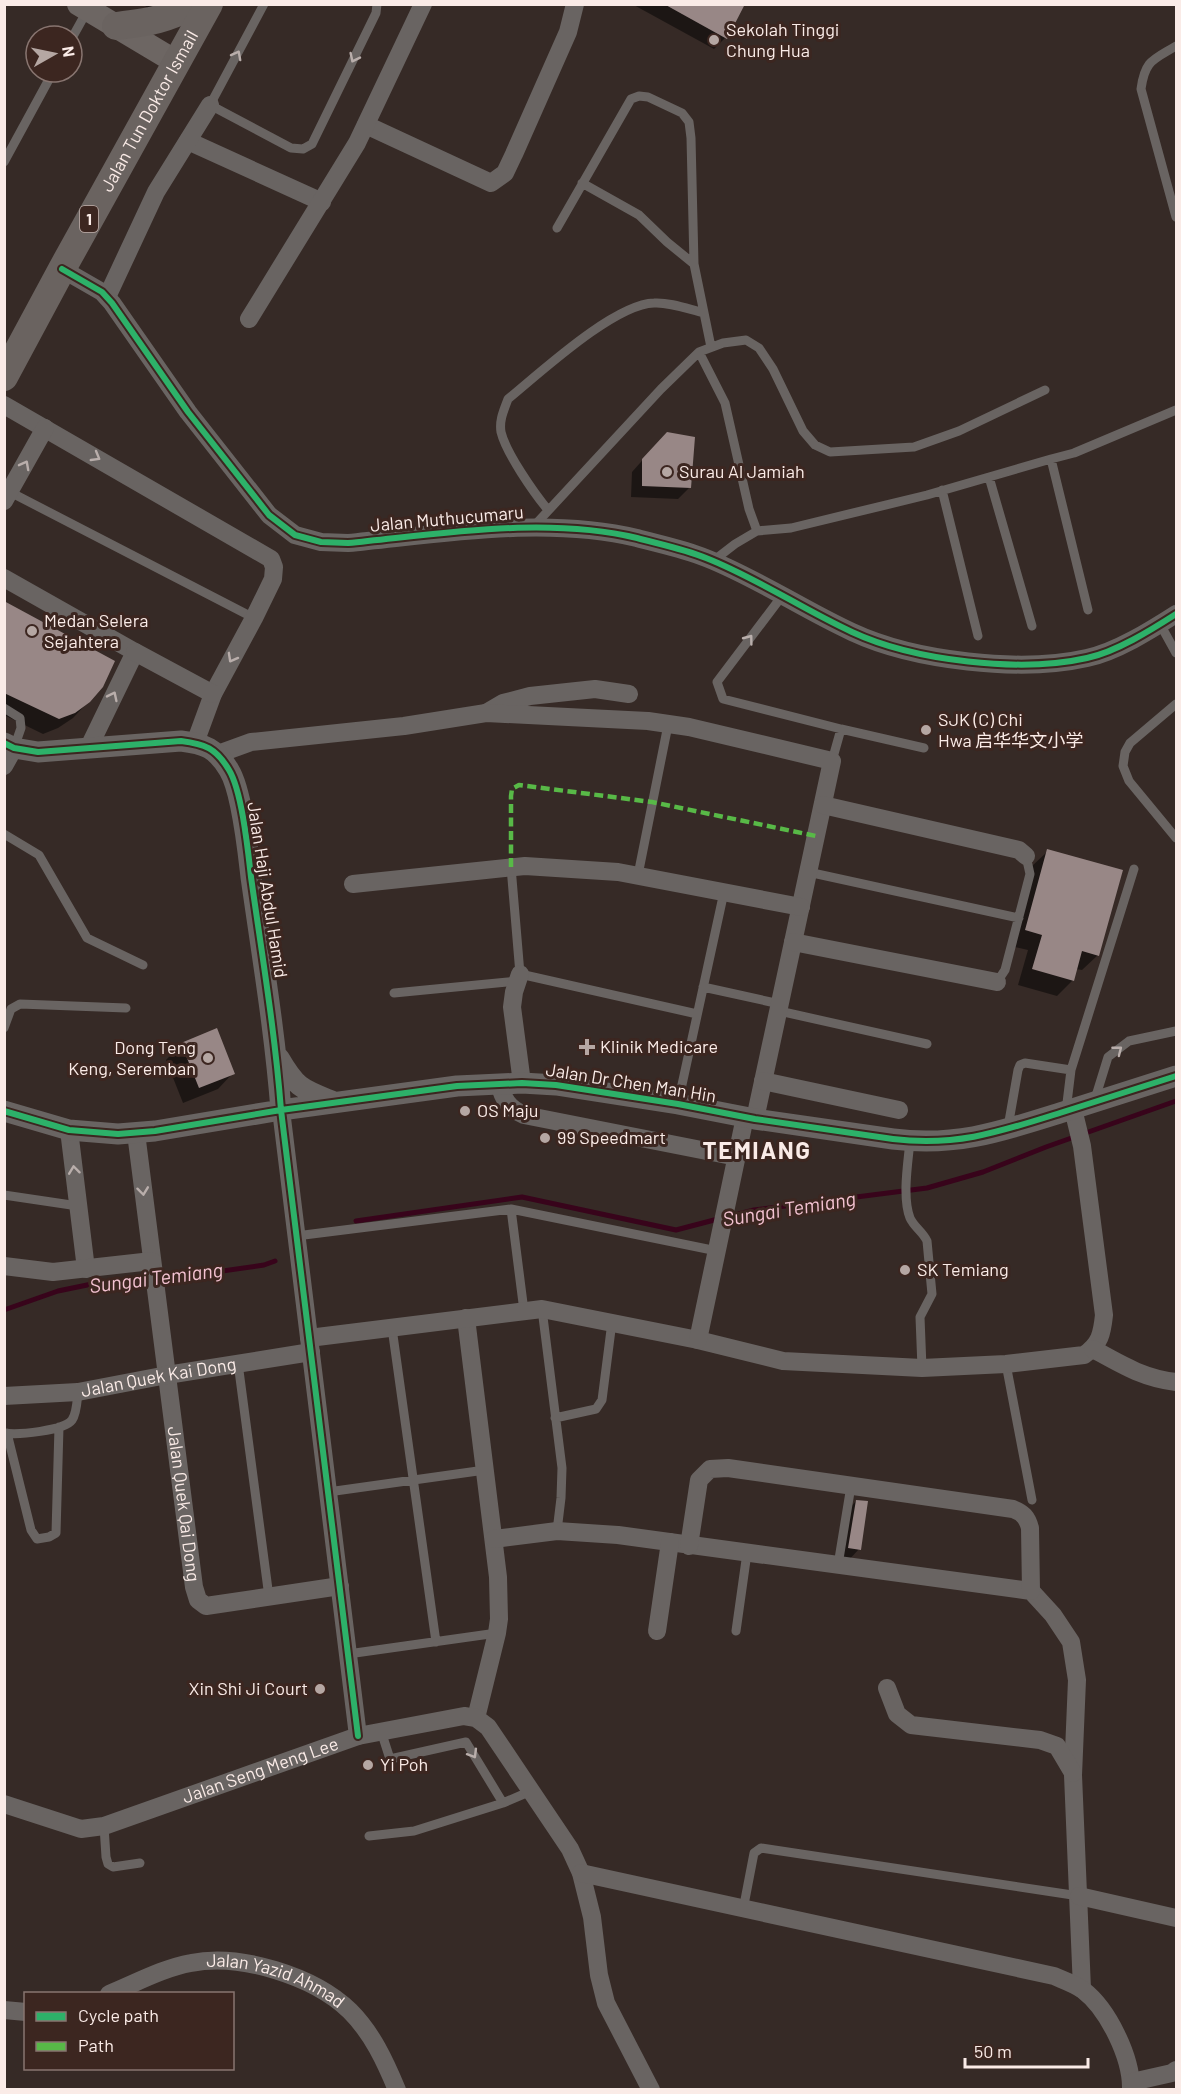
<svg xmlns="http://www.w3.org/2000/svg" width="1181" height="2094" font-family="Barlow,'Noto Sans SC',sans-serif">
<rect width="100%" height="100%" fill="#362a26"/>
<path fill="#0007" d="M142,4H159L148,8Z
M632,4H743L725,38L714,49Z
M656,445L689,488L678,499L631,497L632,472Z
M4,602L89,701L73,718L58,728L43,734L4,715Z
M1048,851L1098,955L1082,970L1076,969L1073,980L1057,996L1018,985L1028,950L1010,946L1032,866Z
M216,1030L233,1073L218,1089L183,1103L166,1060L181,1044Z
M856,1501L859,1549L848,1561L837,1559L845,1513Z"/>
<g fill="none" stroke-linecap="round" stroke-linejoin="round">
<path stroke="#38041b" stroke-width="5" d="M727,1217L754,1210L927,1188L983,1172L1046,1147L1176,1101
M356,1221L522,1197L676,1230L718,1219
M4,1310L58,1291L92,1284L139,1283L264,1265L275,1261"/>
</g>
<path fill="#988786" d="M664,4H745L727,39Z
M667,432L695,437L691,488L642,486V459Z
M4,601L115,661L103,687L90,702L75,713L59,719L4,693Z
M1047,849L1123,870L1099,956L1082,951L1074,981L1032,969L1042,935L1025,930Z
M217,1028L235,1074L199,1088L181,1043Z
M856,1500L868,1501L861,1550L848,1548Z"/>
<g fill="none" stroke-linecap="round" stroke-linejoin="round">
<path stroke="#696462" stroke-width="9" d="M264,4L210,105L291,148L303,149L312,144L376,13L377,4
M72,38L87,11
M1176,46C1153,60 1145,60 1141,89L1176,217
M4,162L53,72
M582,183L639,215L667,242L694,264
M557,228L631,99L639,96L648,97L682,113L689,122L691,138L694,264L711,347
M699,352L725,403L749,509L757,531
M1051,459L1088,610
M989,477L1032,626
M942,490L978,636
M10,492L254,618
M548,510C534,493 506,453 501,432C499,420 504,410 508,399C540,373 614,304 654,303C670,302 688,309 704,313
M534,526L661,389L699,352L723,343L746,340L759,348L773,369L803,431L815,445L830,452L914,447L959,431L1045,390
M713,561L735,544L757,531L791,528L927,495L1051,459L1074,453L1176,410
M782,596L717,682L723,699L841,729L924,748
M1160,624L1176,653
M1176,704L1130,743L1125,752L1123,766L1129,781L1176,838
M4,708L20,718L21,728L14,748
M832,761L841,729
M4,834L39,855L87,938L143,965
M511,867L520,974L697,1014
M808,872L1019,918
M638,875L668,725
M997,982L1005,970L1030,874L1026,856
M703,987L780,1004
M394,993L518,981
M779,1011L927,1044
M4,1028L11,1009L20,1004L126,1008
M1071,1070L1134,869
M1095,1099L1108,1057L1129,1041L1176,1031
M678,1103L724,892
M1008,1127L1018,1070L1020,1065L1025,1063L1071,1070L1066,1111
M910,1141C908,1163 902,1197 910,1218C914,1227 923,1232 927,1241L932,1294L920,1317L922,1368
M4,1195L78,1206
M296,1236L511,1209
M542,1309L562,1468L561,1498L557,1531
M524,1311L511,1209L717,1251
M392,1328L436,1642
M238,1363L269,1597
M1006,1364L1032,1500
M555,1418L596,1409L602,1400L612,1322
M4,1433C18,1435 64,1431 72,1420C77,1413 77,1400 78,1392
M7,1433L31,1530L37,1539L49,1537L56,1533L59,1427
M328,1492L485,1470
M838,1565L851,1486
M736,1631L747,1553
M348,1654L497,1633
M381,1731L390,1759L466,1742L503,1803
M104,1826L106,1857L108,1864L113,1867L140,1863
M369,1836L414,1831L503,1803L531,1791
M743,1910L754,1853L761,1848L1079,1896"/>
<g stroke="#696462" stroke-width="18">
<path d="M366,125L491,183L505,173L514,154L568,32L575,4"/>
<path d="M188,141L322,202"/>
<path d="M62,269L102,292L112,303L188,412L269,515L295,535L321,542L348,543C441,534 545,516 637,538C659,544 684,549 706,558C757,578 802,609 852,632C914,661 1021,673 1087,658C1116,652 1151,630 1176,614"/>
<path d="M107,297L156,192L210,105"/>
<path d="M249,319L357,143L423,4"/>
<path d="M4,405L271,559L274,567L273,579L254,618L213,694L195,743"/>
<path d="M4,501L45,428"/>
<path d="M4,578L135,652L88,749"/>
<path d="M135,652L213,694"/>
<path d="M486,713L503,703L530,696L595,689L629,694"/>
<path d="M218,754L251,742L404,726L486,713L648,721L689,727L832,761L755,1119"/>
<path d="M4,766L14,748"/>
<path d="M823,805L1019,850L1026,856"/>
<path d="M353,884L525,866L618,872L801,907"/>
<path d="M793,942L997,982"/>
<path d="M520,974L514,992L512,1007L522,1083"/>
<path d="M763,1081L899,1110"/>
<path d="M499,1083C503,1099 508,1108 524,1115L737,1157"/>
<path d="M281,1110L358,1736"/>
<path d="M69,1130L86,1269"/>
<path id="s1" d="M136,1133L194,1587L198,1600L206,1606L340,1586"/>
<path d="M4,1266L53,1272L152,1261"/>
<path d="M466,1318L498,1577L499,1619L497,1633L476,1718"/>
<path d="M309,1338L542,1309L698,1340L783,1361L922,1368L1006,1364L1084,1355C1100,1344 1102,1334 1104,1315L1082,1146L1073,1109"/>
<path d="M698,1340L745,1117"/>
<path d="M1093,1349C1122,1365 1143,1378 1176,1382"/>
<path id="s2" d="M4,1396L78,1392L167,1375L311,1352"/>
<path d="M494,1539L557,1531L618,1535L1031,1591L1053,1615L1071,1642L1077,1680L1073,1775L1082,1989"/>
<path d="M689,1546L699,1480L710,1469L728,1468L1013,1509C1023,1513 1027,1517 1030,1528L1031,1591"/>
<path d="M657,1631L670,1542"/>
<path d="M887,1688L897,1714L911,1725L1040,1740L1057,1746L1073,1773"/>
<path id="s3" d="M4,1804L81,1829L104,1826L358,1736L464,1716L476,1718L488,1727L570,1849L581,1873L592,1917L599,1975L606,2003L651,2090"/>
<path d="M581,1873L1054,1976C1063,1980 1075,1984 1083,1990C1108,2009 1132,2058 1131,2090"/>
<path d="M1079,1896L1176,1918"/>
<path id="s4" d="M109,1994C136,1983 163,1968 191,1963C240,1953 314,1976 350,2011C372,2033 385,2061 397,2090"/>
<path d="M4,2010L26,2012"/>
<path d="M1132,2082L1172,2073L1176,2070"/>
</g>
<path stroke="#696462" stroke-width="21" d="M4,743L14,748L38,752L181,741C205,744 216,748 229,770C242,791 248,851 251,877C262,955 275,1032 281,1110
M279,1058C297,1089 302,1089 334,1102
M4,1111L69,1130L118,1134L155,1131L281,1110L457,1086L522,1083L556,1085L678,1104L755,1119L893,1139C958,1147 1002,1131 1063,1112C1101,1100 1139,1088 1176,1076"/>
<path stroke="#6d6663" stroke-width="24" d="M79,4L176,62"/>
<g stroke="#6a6360" stroke-width="28">
<path d="M116,26C148,22 166,20 195,4"/>
<path id="s5" d="M4,377L62,269L209,4"/>
</g>
<path stroke="#58b947" stroke-width="4.5" stroke-dasharray="9 4.5" stroke-linecap="butt" d="M511,867V796L512,789L519,785L652,802L816,836"/>
<defs>
<path id="cycleway" d="M62,269L102,292L112,303L188,412L269,515L295,535L321,542L348,543C441,534 545,516 637,538C659,544 684,549 706,558C757,578 802,609 852,632C914,661 1021,673 1087,658C1116,652 1151,630 1176,614
M4,743L14,748L38,752L181,741C205,744 216,748 229,770C242,791 248,851 251,877C262,955 275,1032 281,1110L358,1736
M4,1111L69,1130L118,1134L155,1131L281,1110L457,1086L522,1083L556,1085L678,1104L755,1119L893,1139C958,1147 1002,1131 1063,1112C1101,1100 1139,1088 1176,1076"/>
</defs>
<use href="#cycleway" stroke="#3c2620" stroke-width="10"/>
<use href="#cycleway" stroke="#2db169" stroke-width="6"/>
</g>
<defs><path id="oneway-chevron" d="M-2-3.5L2.5 0L-2 3.5" fill="none" stroke-width="1.6" stroke-linecap="round" stroke-linejoin="round" transform="scale(1.5)"/></defs>
<g stroke="#b9aeab">
<use href="#oneway-chevron" transform="translate(237 55) rotate(-62)"/>
<use href="#oneway-chevron" transform="translate(354 58) rotate(116)"/>
<use href="#oneway-chevron" transform="translate(96 457) rotate(30)"/>
<use href="#oneway-chevron" transform="translate(25 465) rotate(-62)"/>
<use href="#oneway-chevron" transform="translate(749 639) rotate(-53)"/>
<use href="#oneway-chevron" transform="translate(232 658) rotate(119)"/>
<use href="#oneway-chevron" transform="translate(113 696) rotate(-64)"/>
<use href="#oneway-chevron" transform="translate(1118 1050) rotate(-38)"/>
<use href="#oneway-chevron" transform="translate(74 1170) rotate(-97)"/>
<use href="#oneway-chevron" transform="translate(143 1191) rotate(83)"/>
<use href="#oneway-chevron" transform="translate(473 1754) rotate(59)"/>
</g>
<g fill="#b5a7a3" stroke="#3c2620" stroke-width="2">
<circle cx="714" cy="40" r="6"/>
<circle cx="667" cy="472" r="6"/>
<circle cx="32" cy="631" r="6"/>
<circle cx="926" cy="730" r="6"/>
<path d="M584 1038h6v6h6v6h-6v6h-6v-6h-6v-6h6z"/>
<circle cx="208" cy="1058" r="6"/>
<circle cx="465" cy="1111" r="6"/>
<circle cx="545" cy="1138" r="6"/>
<circle cx="905" cy="1270" r="6"/>
<circle cx="320" cy="1689" r="6"/>
<circle cx="368" cy="1765" r="6"/>
</g>
<g text-anchor="middle" stroke-width="6" stroke-linejoin="round" paint-order="stroke">
<rect fill="#3c2620" stroke="#c1b0ab" stroke-width="1.5" x="80" y="206" width="18" height="26" rx="4.5"/>
<g font-size="16" font-weight="bold" fill="#faebe7">
<text x="89" y="225">1</text>
</g>
<g font-size="18" fill="#faebe7" stroke="#3c2620" text-anchor="start">
<text x="726" y="36">Sekolah Tinggi<tspan x="726" dy="21">Chung Hua</tspan></text>
<text x="679" y="478">Surau Al Jamiah</text>
<text x="44" y="627">Medan Selera<tspan x="44" dy="21">Sejahtera</tspan></text>
<text x="938" y="726">SJK (C) Chi<tspan x="938" dy="21">Hwa 启华华文小学</tspan></text>
<text x="600" y="1053">Klinik Medicare</text>
<text x="196" y="1054" text-anchor="end">Dong Teng<tspan x="196" dy="21">Keng, Seremban</tspan></text>
<text x="477" y="1117">OS Maju</text>
<text x="557" y="1144">99 Speedmart</text>
<text x="917" y="1276">SK Temiang</text>
<text x="308" y="1695" text-anchor="end">Xin Shi Ji Court</text>
<text x="380" y="1771">Yi Poh</text>
</g>
<g font-size="18" fill="#faebe7" stroke="#3c2620">
<text dy="6" stroke="none"><textPath href="#s5" startOffset="303">Jalan Tun Doktor Ismail</textPath></text>
<text transform="translate(447 519) rotate(-5)" y="6">Jalan Muthucumaru</text>
<text transform="translate(267 890) rotate(81)" y="6">Jalan Haji Abdul Hamid</text>
<text transform="translate(631 1083) rotate(9)" y="6">Jalan Dr Chen Man Hin</text>
<text dy="6" stroke="none"><textPath href="#s2" startOffset="156">Jalan Quek Kai Dong</textPath></text>
<text dy="6" stroke="none"><textPath href="#s1" startOffset="374">Jalan Quek Qai Dong</textPath></text>
<text dy="6" stroke="none"><textPath href="#s3" startOffset="270">Jalan Seng Meng Lee</textPath></text>
<text dy="6" stroke="none"><textPath href="#s4" startOffset="176">Jalan Yazid Ahmad</textPath></text>
</g>
<g font-size="20" font-style="italic" fill="#f4c3d2" stroke="#3c2620">
<text transform="translate(789 1209) rotate(-9)" y="7">Sungai Temiang</text>
<text transform="translate(156 1278) rotate(-7)" y="7">Sungai Temiang</text>
</g>
<g font-size="24" font-weight="bold" letter-spacing="1.5" fill="#faebe7" stroke="#3c2620">
<text x="757" y="1159">TEMIANG</text>
</g>
</g>
<rect width="1181" height="2094" fill="none" stroke="#faebe7" stroke-width="12"/>
<rect x="24" y="1992" width="210" height="78" fill="#3c2620" stroke="#887570" stroke-width="1.5"/>
<rect x="36" y="2012" width="30" height="9" fill="#2db169" stroke="#887570" stroke-width="1.5"/>
<text x="78" y="2022" font-size="18" fill="#faebe7">Cycle path</text>
<rect x="36" y="2042" width="30" height="9" fill="#58b947" stroke="#887570" stroke-width="1.5"/>
<text x="78" y="2052" font-size="18" fill="#faebe7">Path</text>
<g transform="translate(54 54) rotate(81)"><circle r="28" fill="#3c2620" stroke="#887570" stroke-width="1.5"/>
<path d="M0-4.5L10 22L0 15L-10 22Z" fill="#b5a7a3"/>
<text y="-9" font-size="16" font-weight="bold" text-anchor="middle" fill="#faebe7">N</text>
</g>
<path d="M965 2058v9h123v-9" fill="none" stroke="#faebe7" stroke-width="3"/>
<text x="974" y="2058" font-size="18" fill="#faebe7" stroke="#3c2620" stroke-width="4.5" paint-order="stroke">50 m</text>
</svg>
